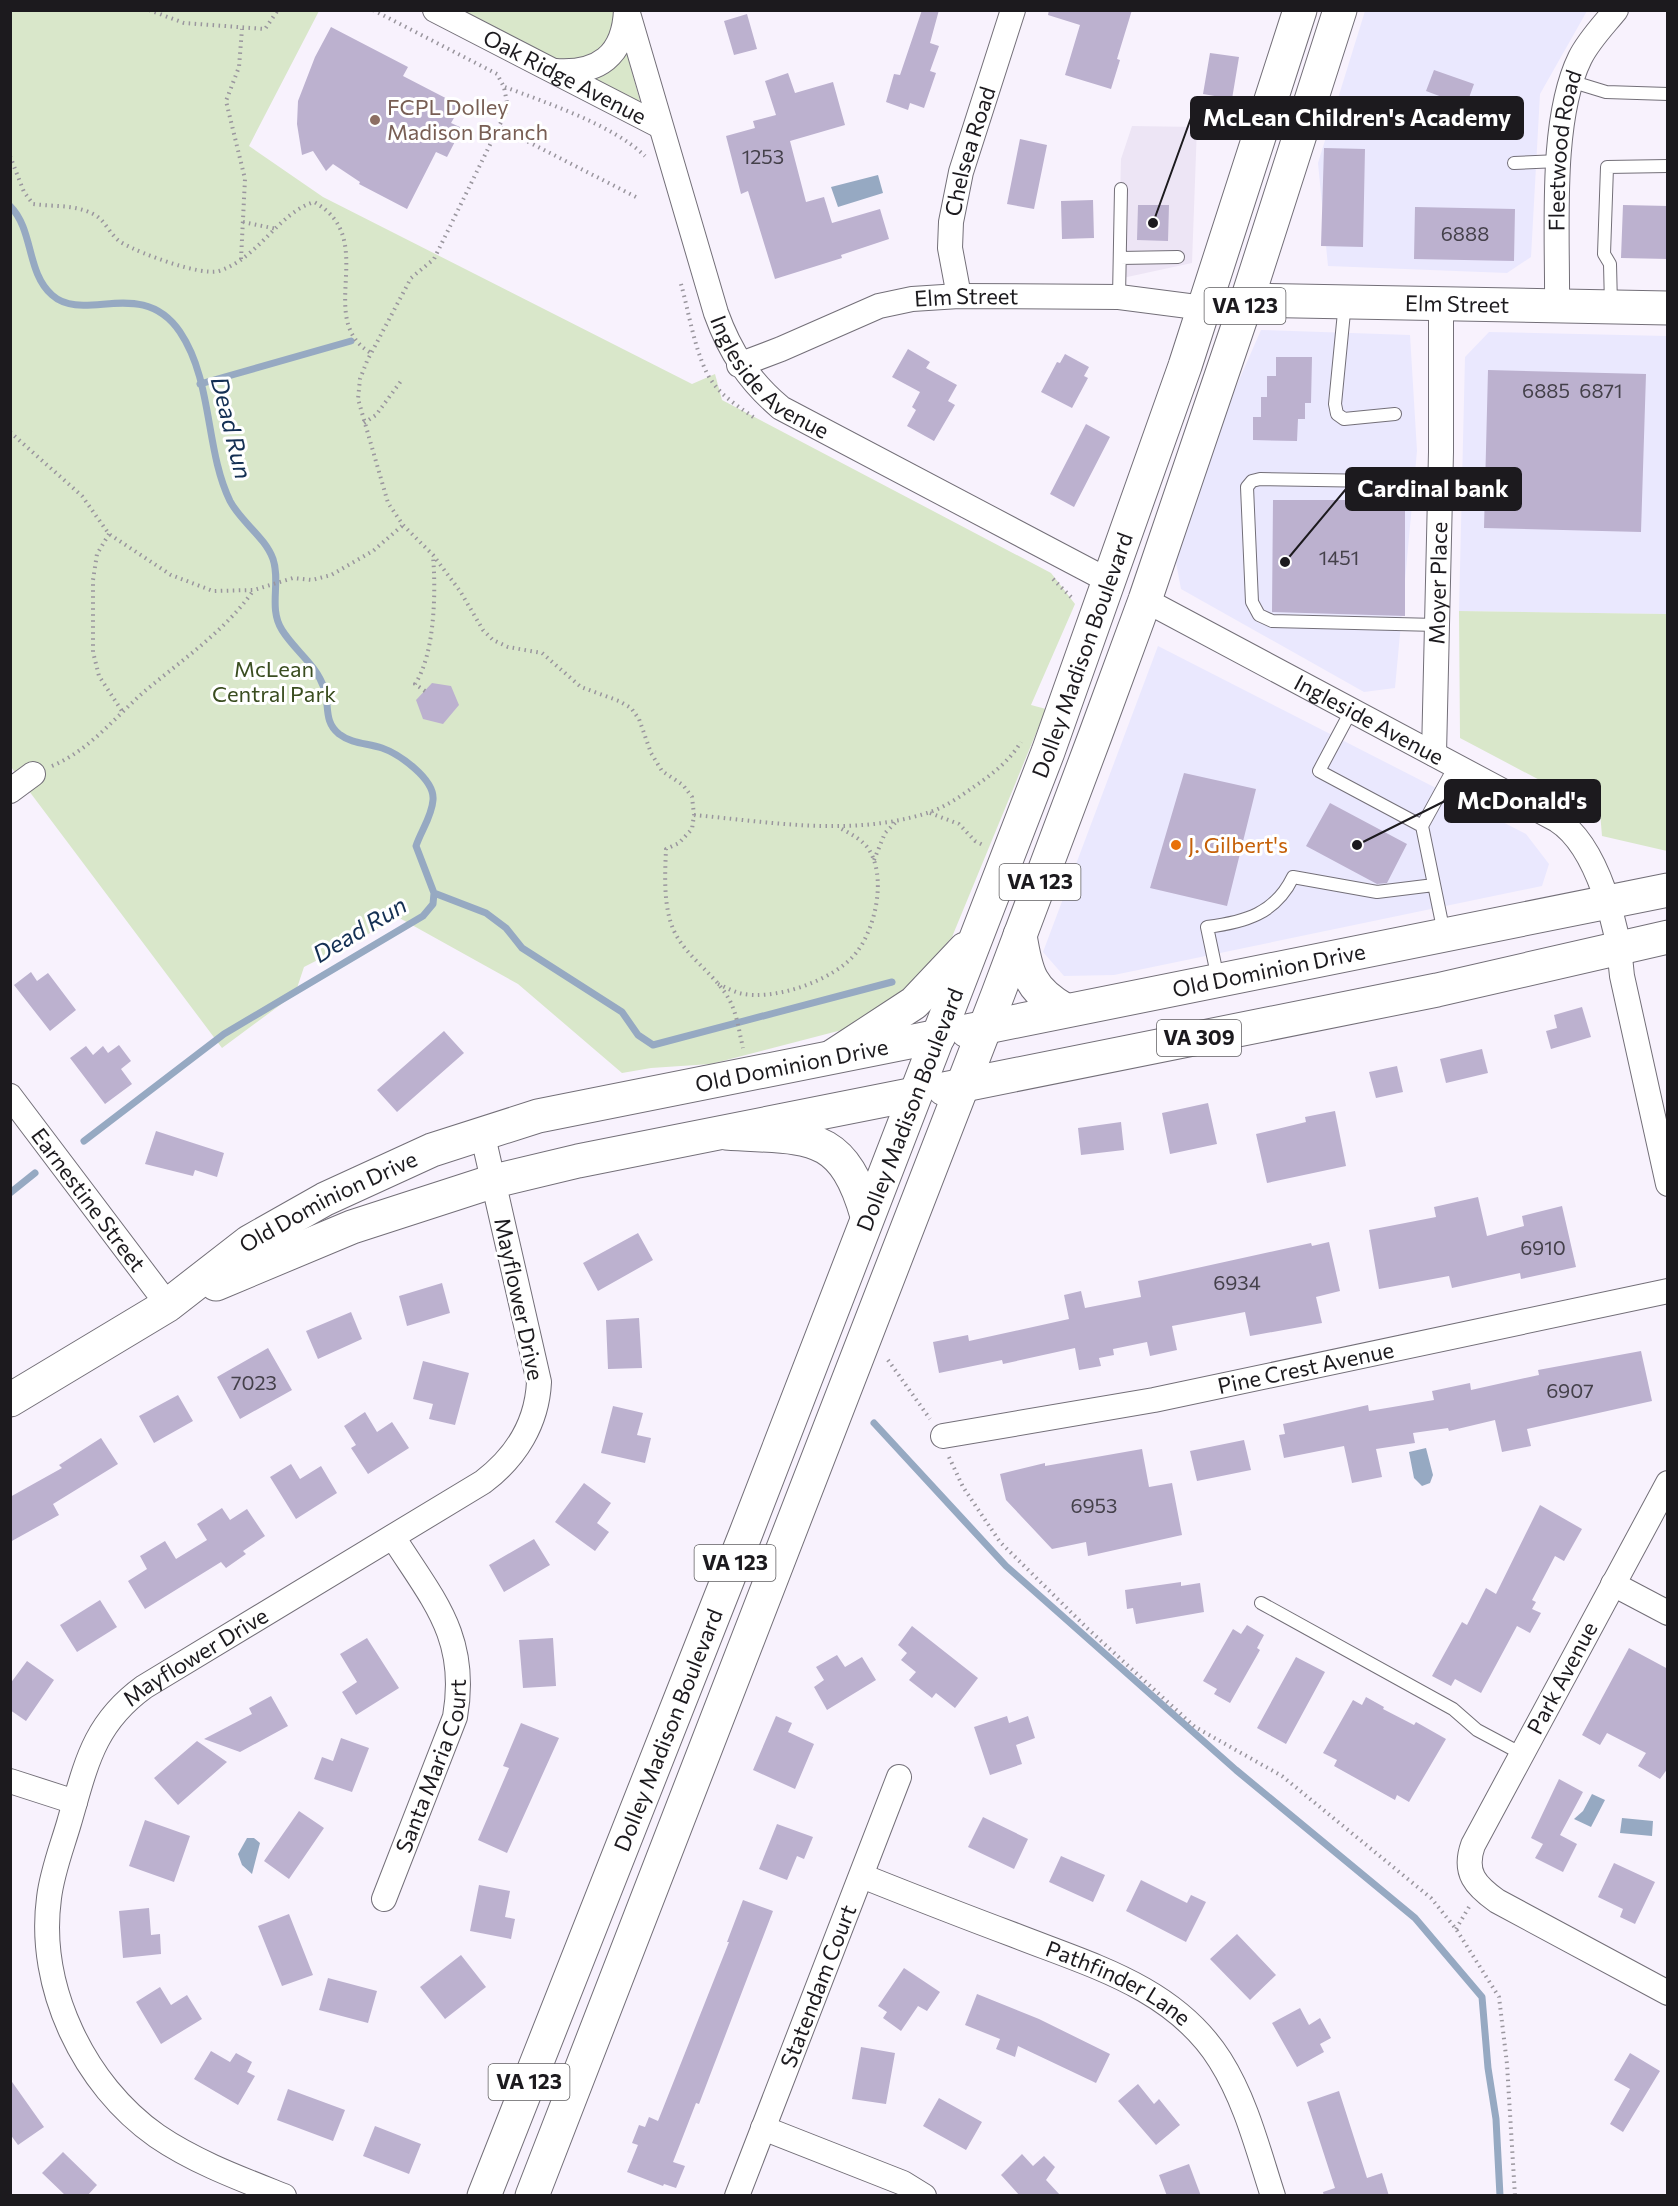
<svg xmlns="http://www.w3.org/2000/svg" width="1678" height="2206" font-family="Commissioner,sans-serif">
<rect width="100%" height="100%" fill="#f8f2fd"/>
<path fill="#eae8fe" d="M1365,11H1587L1540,94L1531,257L1507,273L1328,266L1318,163Z
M1261,330L1410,335L1417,451L1395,688L1364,692L1181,589L1175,557L1197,476Z
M1489,332L1667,336V614L1459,611L1465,357Z
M1158,646L1526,834L1549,864L1542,886L1114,975L1064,976L1043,952Z"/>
<path fill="#ede5f5" d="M1132,126L1197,127L1192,263L1118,279L1121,159Z"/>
<path fill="#d9e7ca" d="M10,11H319L249,146L323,197L692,384L715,374L722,400L1051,573L1075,604L1031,705L1046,709L952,937L925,968L889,1021L838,1031L711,1064L651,1068L622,1073L518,984L394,915L376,930L304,967L295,994L222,1048L11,767Z
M450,11H615L645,119Z
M1459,611L1667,614V851L1602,836L1600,812L1460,738Z"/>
<path fill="#96a9c2" d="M878,175L883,193L838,207L831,187Z
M1426,1448L1433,1475L1430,1483L1422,1486L1414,1478L1409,1452Z
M1592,1794L1605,1800L1591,1827L1574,1819L1583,1811Z
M1622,1818L1653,1821L1652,1836L1620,1833Z
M247,1838H254L260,1843L252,1874L242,1865L238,1854Z"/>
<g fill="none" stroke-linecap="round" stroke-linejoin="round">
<path stroke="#96a9c2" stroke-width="7" d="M10,206C34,230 26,272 52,295C84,324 142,276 180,332C213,381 205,450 230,501C241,522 265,537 273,559C281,582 268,608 282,630C295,651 316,664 324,688C330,705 323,721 339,734C352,744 367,743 382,748C399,754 435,779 433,800C432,816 421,831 416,846L434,893L433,904L423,916L224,1034L84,1141
M200,384L351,341
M434,893L486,913L506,928L522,948L622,1012L638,1035L653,1045L892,982
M10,1193L35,1173
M874,1423L1006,1566L1236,1770L1415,1918L1482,1997L1488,2068L1496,2119L1500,2196"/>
</g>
<path fill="#bcb1cf" d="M922,10H939L930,43L939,46L930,71L936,73L924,108L910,103L908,110L886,102L894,74L900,75Z
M1049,10H1132L1117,59L1120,60L1111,89L1065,75L1080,25L1048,15Z
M747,14L757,49L734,55L724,21Z
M331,27L408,67L403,76L461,106L451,123L462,128L447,157L436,152L407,209L359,184L360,182L333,164L326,171L313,151L302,155L297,124L298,101L315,57Z
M1210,53L1239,57L1232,99L1203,94Z
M1434,70L1474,84L1466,106L1426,91Z
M788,73L795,93L833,82L845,125L790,141L806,202L824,197L832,223L880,209L889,239L841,255L842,258L775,279L748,191L741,194L726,136L755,128L753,121L776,115L765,81Z
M1020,139L1047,145L1034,209L1007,204Z
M1324,148L1365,149L1363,247L1321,246Z
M1093,200L1094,238L1062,239L1061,201Z
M1138,205H1169L1168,241L1137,240Z
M1623,205L1668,206V259L1621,258Z
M1415,207L1515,209L1514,261L1414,259Z
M908,349L930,362L926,368L957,385L948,401L955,405L934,441L907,426L916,410L912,407L920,392L892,377Z
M1065,354L1089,367L1084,376L1088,378L1072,408L1041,392L1057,362L1060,363Z
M1276,357H1312L1311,403H1305V419H1298L1297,441L1253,440V417H1261V397H1267V376H1276Z
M1488,370L1646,374L1641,532L1484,528Z
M1086,424L1110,437L1074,507L1050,494Z
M1273,500H1405V616L1272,612Z
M432,683L451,686L459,705L443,724L423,719L416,700Z
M1184,773L1256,789L1227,906L1150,888Z
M1330,803L1407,844L1387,883L1377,884L1306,846Z
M31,972L37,981L48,973L76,1010L50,1031L14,985Z
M1582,1007L1591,1037L1551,1049L1546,1031L1557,1028L1554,1015Z
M444,1031L464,1053L397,1112L377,1090Z
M119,1045L131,1061L121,1069L132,1084L105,1104L70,1058L86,1046L93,1055L103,1046L108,1053Z
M1482,1049L1488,1073L1446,1083L1440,1059Z
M1397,1066L1403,1092L1376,1098L1369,1072Z
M1208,1103L1217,1144L1170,1154L1162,1113Z
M1335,1111L1346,1166L1267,1183L1256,1134L1306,1122L1305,1117Z
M1121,1122L1124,1150L1081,1155L1078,1128Z
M156,1131L224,1153L217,1177L195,1170L193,1176L145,1164Z
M1478,1197L1487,1236L1524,1226L1522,1216L1562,1206L1576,1267L1521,1279L1520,1273L1452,1288L1449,1276L1379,1289L1369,1230L1436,1217L1434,1207Z
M638,1233L653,1260L598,1291L583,1263Z
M1329,1242L1340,1291L1316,1297L1322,1323L1250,1336L1245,1312L1172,1326L1177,1350L1150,1356L1147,1342L1113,1349L1114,1355L1099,1358L1101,1366L1079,1370L1075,1348L1003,1364L1002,1360L939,1373L933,1342L968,1335L969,1341L1069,1319L1064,1295L1081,1291L1085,1308L1141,1297L1138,1281L1311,1243L1312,1246Z
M442,1283L450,1313L407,1326L399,1296Z
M351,1312L362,1339L318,1359L306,1331Z
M639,1318L642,1368L608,1369L606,1320Z
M268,1348L292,1390L240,1419L217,1377Z
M1641,1351L1652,1401L1527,1429L1531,1446L1502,1452L1495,1420L1449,1431L1448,1428L1413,1433L1415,1443L1376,1449L1382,1477L1352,1483L1344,1446L1284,1458L1279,1435L1285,1434L1283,1424L1368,1405L1369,1411L1434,1400L1432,1391L1470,1383L1471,1390L1539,1375L1538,1370Z
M423,1361L469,1373L455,1425L429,1419L433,1404L413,1399Z
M178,1395L193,1421L154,1443L139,1416Z
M613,1406L643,1413L637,1435L651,1438L645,1463L601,1453Z
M365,1412L377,1432L392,1422L409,1448L368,1474L351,1448L356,1445L344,1426Z
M101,1438L118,1464L53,1504L59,1515L10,1542V1497L62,1468L59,1465Z
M1244,1440L1251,1470L1197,1481L1190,1451Z
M1142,1449L1149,1487L1172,1483L1182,1535L1088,1556L1086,1542L1052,1549L1006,1500L1000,1474L1045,1463V1466Z
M291,1464L300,1479L321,1466L337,1493L296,1519L270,1477Z
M584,1483L611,1503L597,1523L609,1532L595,1551L555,1522Z
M1540,1505L1582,1529L1564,1561L1555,1556L1532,1600L1536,1602L1532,1609L1541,1613L1530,1633L1517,1626L1481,1693L1455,1679L1451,1686L1432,1676L1462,1622L1467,1625L1486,1588L1496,1594Z
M222,1508L230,1520L247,1509L265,1536L243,1551L246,1554L226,1568L221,1562L145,1609L128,1581L147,1569L140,1556L165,1541L176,1559L207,1540L197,1524Z
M534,1539L550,1565L504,1592L489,1565Z
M1181,1582V1586L1200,1583L1204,1612L1136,1624L1133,1608L1127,1609L1125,1590Z
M100,1600L117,1627L77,1652L60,1625Z
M1247,1625L1264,1635L1257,1648L1260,1650L1230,1703L1214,1694L1217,1689L1203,1681L1233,1629L1241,1634Z
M912,1626L978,1678L955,1708L936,1693L932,1698L909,1680L916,1672L901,1660L907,1653L898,1645Z
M367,1638L399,1688L356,1715L342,1692L357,1682L340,1654Z
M553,1638L556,1686L523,1688L519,1640Z
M1629,1648L1668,1669V1768L1660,1779L1638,1766L1646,1753L1607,1733L1600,1745L1582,1735Z
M837,1655L845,1667L862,1657L876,1680L827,1710L814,1687L824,1680L816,1667Z
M1296,1657L1325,1672L1286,1744L1257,1728Z
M27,1661L54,1680L26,1721L10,1710V1684Z
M271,1696L288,1726L240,1752L204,1739L252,1714L249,1708Z
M1366,1697L1384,1707L1383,1709L1414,1725L1416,1722L1446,1739L1409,1802L1397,1795L1395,1800L1334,1766L1337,1760L1323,1753L1353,1700L1362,1705Z
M776,1716L792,1723L788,1732L814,1744L795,1789L753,1770Z
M1007,1716L1009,1723L1028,1716L1035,1738L1016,1745L1022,1764L990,1775L974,1727Z
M521,1723L559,1738L507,1853L478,1840L509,1768L503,1766Z
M341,1738L369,1748L352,1792L314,1779L322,1757L333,1761Z
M197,1741L227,1762L178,1805L154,1778Z
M1559,1779L1583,1792L1560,1835L1577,1844L1563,1872L1535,1858L1543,1844L1531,1838Z
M299,1811L324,1828L289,1879L264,1861Z
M983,1817L1028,1839L1014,1869L968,1847Z
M145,1820L190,1836L174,1882L129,1866Z
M777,1824L813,1837L804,1859L797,1856L787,1880L759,1869Z
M1061,1856L1105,1875L1093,1902L1049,1882Z
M1614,1863L1655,1882L1635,1924L1620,1917L1623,1909L1598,1897Z
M1141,1880L1187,1903L1191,1895L1206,1902L1186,1942L1126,1911Z
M479,1885L510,1891L505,1917L515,1919L511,1939L470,1931Z
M743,1900L773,1911L699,2104L696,2103L673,2162L685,2166L676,2188L664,2184L663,2186L627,2172L638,2145L632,2143L639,2125L645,2127L649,2117L658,2121L729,1942H727Z
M149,1908L151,1935L160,1934L161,1954L123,1958L119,1911Z
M289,1914L313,1975L282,1986L258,1926Z
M1237,1934L1276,1975L1250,2000L1210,1959Z
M461,1955L486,1987L445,2019L420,1987Z
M904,1968L940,1992L927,2011L918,2006L901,2031L883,2018L887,2012L878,2006Z
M328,1978L377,1991L368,2023L319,2010Z
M160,1987L171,2005L187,1995L202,2019L161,2044L136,2002Z
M977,1994L1039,2019L1110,2054L1096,2083L1018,2046L1015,2057L996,2049L1000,2039L965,2025Z
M1300,2008L1309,2025L1320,2018L1331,2038L1320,2044L1324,2052L1297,2067L1272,2023Z
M861,2047L895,2053L886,2104L852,2099Z
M211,2051L230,2062L236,2053L252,2062L247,2072L255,2076L238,2105L194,2079Z
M1630,2053L1660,2071L1623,2132L1610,2124L1630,2089L1614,2080Z
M10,2079L44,2127L18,2145L10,2134Z
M1138,2084L1154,2104L1159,2099L1180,2125L1156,2145L1118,2101Z
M288,2089L345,2110L333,2141L277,2120Z
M1339,2091L1367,2178L1382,2173L1389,2196H1324L1323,2192L1335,2188L1307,2102Z
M939,2098L982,2122L966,2150L923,2126Z
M375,2126L421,2144L409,2174L363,2156Z
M63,2152L97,2185L87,2196H66L42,2173Z
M1022,2154L1033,2166L1044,2156L1055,2167L1046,2180L1061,2196H1020L1001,2175Z
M1189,2164L1201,2196H1167L1159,2175Z"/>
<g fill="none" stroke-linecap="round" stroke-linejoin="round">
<defs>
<path id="lane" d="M1570,81L1606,92L1668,94
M1514,163L1559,161
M1120,258L1178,257
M1119,297L1121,189
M1345,302L1335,404L1337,414L1344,419L1395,414
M1611,305L1610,264L1604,254L1607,167L1668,166
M1437,625L1272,621L1259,615L1252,602L1247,487L1252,481L1260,479L1440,482
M1351,711L1319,771L1422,826
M1444,933L1422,826L1455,766
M1218,979L1207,927C1245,922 1275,914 1293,877L1377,892L1434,885
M1261,1603L1453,1709L1477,1730L1522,1754"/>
<g id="street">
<path id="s1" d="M435,10L660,126"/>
<path id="s2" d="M627,10L716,313C730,352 749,381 781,408L1109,581"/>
<path d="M555,71C598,74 624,56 626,10"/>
<path id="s3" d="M959,296L950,248L951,222L961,172L1013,10"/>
<path id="s4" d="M1557,306C1558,235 1549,121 1580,58C1589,40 1603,26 1616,10"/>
<path id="s5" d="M739,365L781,349L879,306L912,299L959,296L1119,297L1204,308"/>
<path id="s6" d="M1145,600L1557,820C1598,846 1619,930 1622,976L1668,1184"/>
<path id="s7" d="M1434,754L1441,452V304"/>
<path d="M10,791L33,774"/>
<path id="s8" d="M10,1096L168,1305"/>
<path id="s9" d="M943,1436L1154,1400L1668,1291"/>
<path d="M1668,1483L1473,1845C1463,1873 1476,1886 1497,1901L1668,1993"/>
<path d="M1613,1584L1668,1613"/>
<path d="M10,1781L75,1802"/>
<path id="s10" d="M862,1876C912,1896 963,1916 1014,1935C1090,1965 1174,1987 1220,2060C1246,2101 1258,2150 1273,2196"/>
<path id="s11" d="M384,1899L455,1717C469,1637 433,1600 393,1537"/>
<path d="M763,2128L903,2183L924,2196"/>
<path id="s12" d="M284,2196C241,2179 195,2162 157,2136C84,2085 37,1987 49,1898C52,1872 62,1847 69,1823C86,1765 93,1724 144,1687L483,1482C516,1457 537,1423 539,1382L482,1132"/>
<path id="s13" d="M737,2196L899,1777"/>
</g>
<g id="secondary">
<path id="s14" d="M1247,300L1668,308"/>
<path d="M216,1284L352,1227L494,1181L578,1161L915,1094"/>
<path id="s15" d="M10,1400L168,1305L249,1242L325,1199L432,1150L538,1116L939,1036"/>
</g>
<g id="primary">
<path d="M1020,935C1026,973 1030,990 1065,1010"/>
<path id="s16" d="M967,1031L1668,890"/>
<path d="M833,1056L914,1003L965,949"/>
<path d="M944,1089L1437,990L1668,937"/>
<path d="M726,1133C805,1139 842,1127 867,1216"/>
<path id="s17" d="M484,2196L746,1533L1048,752L1185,366L1300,10"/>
<path d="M532,2196L998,994L1095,736L1145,600L1247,300L1340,10"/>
</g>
</defs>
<use href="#lane" stroke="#736f78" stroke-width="14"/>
<use href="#street" stroke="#736f78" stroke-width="26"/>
<use href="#secondary" stroke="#736f78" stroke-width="35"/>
<use href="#primary" stroke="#736f78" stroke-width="35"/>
<path stroke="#9a969e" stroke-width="4" stroke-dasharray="1.5 4.5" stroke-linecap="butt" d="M149,10L184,23L265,29L278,10
M373,10L497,74L504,87L508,108L434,259L411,278L367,361L360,379L358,399L388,503L403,525L433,555L460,591L483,630L493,640L508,647L542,653L581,687L619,701L631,708L639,719L651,753L662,771L683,785L692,797L694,815L692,829L679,843L666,849C665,874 663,907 674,931C687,958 714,973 729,999C737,1014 739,1031 743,1048
M505,87C547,103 613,125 645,156
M501,128L636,197
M10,156L24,192L33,204C55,207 75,204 95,215C107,222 111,238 124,244C142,254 200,276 219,271C259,258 278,213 314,202C381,239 313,319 371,353
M243,222L277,229
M241,259L245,179L226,101L239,67L242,29
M681,284C689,312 696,360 713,383C724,398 741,408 756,419
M364,423L376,415L401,381
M10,432L82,496L109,534L171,575L213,591L254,590L293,578L312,580L331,575L373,551L403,525
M109,534L97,554L93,580V652L99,676L122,711
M1053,579L1073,599
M425,691L415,684C435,654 436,591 433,556
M52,766C90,750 115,717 145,691C183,659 224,632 253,591
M930,813L959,824L975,841L983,845
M694,815C771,822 852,837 927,813C944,808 961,796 975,786C993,774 1010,760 1021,742
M874,860L885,833L897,821
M718,984C725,987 732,991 739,993C773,1002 835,980 856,953C876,928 887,876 868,848C860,838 849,833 838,827
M888,1360L930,1419
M949,1457L963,1487L1000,1542L1088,1629L1195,1727L1282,1776L1431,1898L1456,1929L1499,1997L1507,2064L1515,2196
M1456,1929L1469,1907"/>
<use href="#lane" stroke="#fff" stroke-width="12"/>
<use href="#street" stroke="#fff" stroke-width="24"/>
<use href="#secondary" stroke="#fff" stroke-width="33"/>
<use href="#primary" stroke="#fff" stroke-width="33"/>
</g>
<circle fill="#8d6e63" stroke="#fff" stroke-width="2" cx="375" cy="120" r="6"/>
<circle fill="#e8710a" stroke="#fff" stroke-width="2" cx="1176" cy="845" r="6"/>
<g text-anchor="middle" stroke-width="6" stroke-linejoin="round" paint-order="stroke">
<g font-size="20" fill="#44404a">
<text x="763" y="164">1253</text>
<text x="1465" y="241">6888</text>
<text x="1546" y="398">6885</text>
<text x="1601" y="398">6871</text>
<text x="1339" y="565">1451</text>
<text x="1543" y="1255">6910</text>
<text x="1237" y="1290">6934</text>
<text x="254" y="1390">7023</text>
<text x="1570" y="1398">6907</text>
<text x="1094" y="1513">6953</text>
</g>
<g fill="#fff" stroke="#605f62" stroke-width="1.5">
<rect x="1204.5" y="288" width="81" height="36" rx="4.5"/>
<rect x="999.5" y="864" width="81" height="36" rx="4.5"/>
<rect x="1157" y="1020" width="84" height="36" rx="4.5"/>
<rect x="694.5" y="1545" width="81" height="36" rx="4.5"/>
<rect x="488.5" y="2064" width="81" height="36" rx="4.5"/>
</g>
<g font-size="21" font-weight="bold" fill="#1c1a1e">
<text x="1245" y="313">VA 123</text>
<text x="1040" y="889">VA 123</text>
<text x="1199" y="1045">VA 309</text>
<text x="735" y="1570">VA 123</text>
<text x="529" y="2089">VA 123</text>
</g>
<g font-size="22" fill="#1c1a1e" stroke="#fff">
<text dy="8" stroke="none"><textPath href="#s1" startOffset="146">Oak Ridge Avenue</textPath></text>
<text dy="8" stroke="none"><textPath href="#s3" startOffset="148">Chelsea Road</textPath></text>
<text dy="8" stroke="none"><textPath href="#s4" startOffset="156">Fleetwood Road</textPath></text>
<text dy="8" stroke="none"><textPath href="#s5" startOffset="240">Elm Street</textPath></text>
<text dy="8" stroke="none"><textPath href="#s14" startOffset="210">Elm Street</textPath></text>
<text dy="8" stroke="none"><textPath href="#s2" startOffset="402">Ingleside Avenue</textPath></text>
<text dy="8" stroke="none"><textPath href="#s7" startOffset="171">Moyer Place</textPath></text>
<text dy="8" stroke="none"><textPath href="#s17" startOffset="1653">Dolley Madison Boulevard</textPath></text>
<text dy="8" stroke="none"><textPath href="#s6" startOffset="254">Ingleside Avenue</textPath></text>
<text dy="8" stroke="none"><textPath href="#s16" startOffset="308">Old Dominion Drive</textPath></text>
<text dy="8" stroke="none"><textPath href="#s15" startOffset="862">Old Dominion Drive</textPath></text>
<text dy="8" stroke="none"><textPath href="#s17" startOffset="1167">Dolley Madison Boulevard</textPath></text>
<text dy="8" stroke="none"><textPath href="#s8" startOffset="130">Earnestine Street</textPath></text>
<text dy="8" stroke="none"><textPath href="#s15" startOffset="376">Old Dominion Drive</textPath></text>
<text transform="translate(519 1299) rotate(78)" y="8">Mayflower Drive</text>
<text dy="8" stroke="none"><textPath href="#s9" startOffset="369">Pine Crest Avenue</textPath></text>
<text dy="8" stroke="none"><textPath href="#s12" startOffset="711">Mayflower Drive</textPath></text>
<text transform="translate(1562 1678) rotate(-62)" y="8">Park Avenue</text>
<text dy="8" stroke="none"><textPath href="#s17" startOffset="501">Dolley Madison Boulevard</textPath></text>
<text dy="8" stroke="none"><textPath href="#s11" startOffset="142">Santa Maria Court</textPath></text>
<text dy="8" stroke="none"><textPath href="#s13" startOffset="225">Statendam Court</textPath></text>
<text dy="8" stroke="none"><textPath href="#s10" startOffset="278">Pathfinder Lane</textPath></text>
</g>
<g font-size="22" fill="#785e54" stroke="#fff" text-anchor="start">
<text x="387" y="115">FCPL Dolley<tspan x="387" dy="25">Madison Branch</tspan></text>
</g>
<g font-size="22" fill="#3a4d20" stroke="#fff">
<text x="274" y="677">McLean<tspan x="274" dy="25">Central Park</tspan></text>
</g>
<g font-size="22" fill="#c56008" stroke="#fff" text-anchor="start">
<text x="1188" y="853">J. Gilbert's</text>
</g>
<g font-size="24" font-style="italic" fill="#132f53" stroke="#fff">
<text transform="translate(231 428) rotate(76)" y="8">Dead Run</text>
<text transform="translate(360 930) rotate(-31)" y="8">Dead Run</text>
</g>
</g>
<path fill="none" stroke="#1c1a1e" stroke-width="2" d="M1153 223L1191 118M1285 562L1346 489M1357 845L1445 801"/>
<g fill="#1c1a1e" stroke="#fff" stroke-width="2">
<circle cx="1153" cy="223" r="6"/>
<circle cx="1285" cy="562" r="6"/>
<circle cx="1357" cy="845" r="6"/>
</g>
<g fill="#1c1a1e" stroke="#1c1a1e" stroke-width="2">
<rect x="1191" y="97" width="332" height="42" rx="6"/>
<rect x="1346" y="468" width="175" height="42" rx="6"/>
<rect x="1445" y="780" width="155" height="42" rx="6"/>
</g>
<g font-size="24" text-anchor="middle" font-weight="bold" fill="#fff">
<text x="1357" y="126">McLean Children's Academy</text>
<text x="1433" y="497">Cardinal bank</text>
<text x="1522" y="809">McDonald's</text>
</g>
<rect width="1678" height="2206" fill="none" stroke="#1c1a1e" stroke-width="24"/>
</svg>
